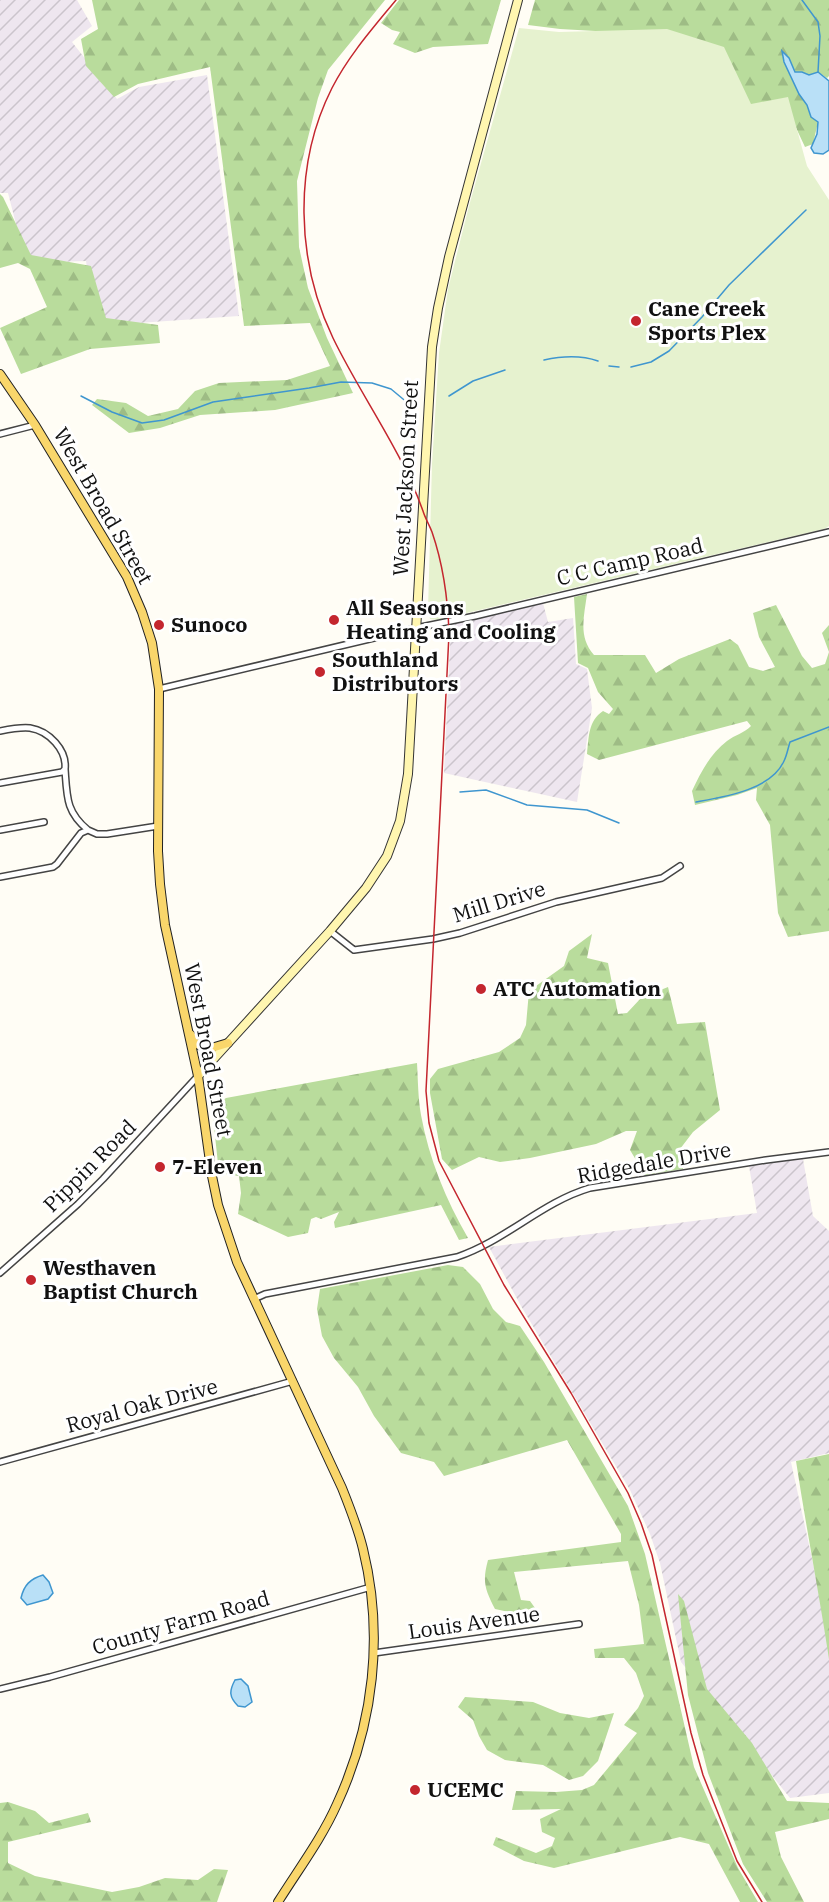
<svg xmlns="http://www.w3.org/2000/svg" width="829" height="1902" font-family="'IBM Plex Serif',serif">
<defs>
<pattern id="industrial-furrows" width="10" height="10" patternUnits="userSpaceOnUse" patternTransform="scale(1.5)"><rect width="10" height="10" fill="#eee6ef"/><path d="M-1 1l2-2M0 10L10 0M9 11l2-2" fill="none" stroke="#cbc4cc"/></pattern>
<pattern id="forest-firs" width="22" height="20" patternUnits="userSpaceOnUse" patternTransform="scale(1.5)"><rect width="22" height="20" fill="#b9dc9c"/><path d="M5 1l3.5 6h-7zM16 11l3.5 6h-7z" fill="#9ebc85"/></pattern>
</defs>
<rect width="100%" height="100%" fill="#fffdf5"/>
<path fill="url(#industrial-furrows)" d="M0,0H77L92,26L72,42L117,99L139,87L207,75L239,316L95,326L86,261L26,263L8,193H0Z
M543,603L548,622L573,618L576,664L587,669L592,708L577,802L444,773L451,625Z
M803,1159L813,1216L829,1231V1453L791,1462L829,1637V1793L790,1798L681,1662L660,1563L650,1534L630,1490L521,1306L489,1247L757,1213L749,1166Z"/>
<path fill="url(#forest-firs)" d="M92,0H385L328,70L318,98L297,181L299,247L308,288L327,338L353,393L275,410L200,415L160,428L129,433L92,405L97,399L126,403L148,416L178,409L195,391L219,383L287,380L330,366L310,323L244,326L210,67L138,84L114,97L86,66L81,39L98,29Z
M399,0H501L488,44L433,47L415,53L393,44L400,32L392,30L381,23Z
M535,0H829V76L827,78L818,72L809,75L802,72H795L789,58L784,62L799,94L807,105L811,116L818,122L813,144L805,147L784,102L740,108L666,35L560,29L528,25Z
M0,194L3,197L31,255L91,266L106,318L158,325L160,343L90,349L21,374L0,328L47,307L30,269L18,263L0,268Z
M587,594C584,617 578,637 594,655H645L656,673L679,659L730,639L738,645L749,667L763,671L775,667L759,637L753,613L776,605L802,656L812,668L825,664L829,652L822,633L829,625V931L788,937L778,913L770,825L756,800L757,788L737,795L695,805L692,791C701,772 710,754 727,741C735,735 744,733 751,726L747,721L599,760L587,754C589,737 588,721 603,711L609,714L613,709L598,692L588,668L578,663L574,597Z
M592,934L587,958L608,963L618,1014L627,1013L641,998L668,987L677,1024L705,1022L720,1110L693,1132L680,1149L683,1169L645,1175L630,1150L637,1131H626L596,1144L530,1158L500,1162L479,1157L452,1170L442,1159L430,1093V1079L438,1069L499,1052L520,1038L526,1025L529,991L564,966L569,951Z
M417,1063C418,1080 418,1098 421,1115C429,1159 446,1200 468,1238L459,1240L441,1205L335,1228L334,1222L339,1212L321,1219L316,1217L311,1219L308,1233L288,1237L238,1214L241,1193L239,1176L219,1173L212,1108L226,1098Z
M448,1265L463,1267L480,1284L493,1309L506,1322L520,1326L544,1362L628,1506L645,1554L694,1767L738,1868L758,1902H740L709,1844L680,1837L554,1868L524,1861L493,1845L496,1837L536,1853L552,1846L555,1838L542,1832L540,1819L561,1809L512,1810L516,1791L556,1792L582,1790L594,1785L637,1733L624,1725L638,1708L644,1696L636,1673L624,1658H595L594,1649L644,1644L639,1605L628,1561L514,1572L521,1600L530,1601L535,1608L513,1613L495,1609C485,1589 482,1582 488,1560L621,1542V1534L567,1440L444,1476L434,1462L401,1453L374,1416L358,1387L334,1358L322,1336L317,1309L320,1289Z
M829,1454V1659C819,1593 806,1527 796,1461Z
M678,1594L684,1601L707,1689L752,1743L787,1801L829,1803V1819L775,1832L781,1857L804,1902H767L743,1864L708,1773L688,1695Z
M465,1697L533,1702L560,1713L589,1718L614,1713L598,1761L583,1776L569,1780L543,1765L505,1760L487,1750L479,1736L473,1720L458,1707Z
M8,1802L35,1811L49,1823L88,1813L91,1822L8,1842V1863L35,1876L112,1892L139,1887L165,1878L198,1880L214,1869L228,1870L217,1902H0V1803Z"/>
<path fill="#e6f2cf" d="M519,28L559,32L667,29L724,47L751,104L788,97L807,166L829,200V526L824,529L437,620L430,619L428,611L432,464L439,353L448,289L469,206Z"/>
<path fill="#b9e0f7" stroke="#3f96cf" stroke-width="1.5" d="M782,51L789,58L795,72H802L809,75L818,72L829,81V150L823,154L814,153L811,148L817,134L818,122L811,117L807,105L799,94L784,62Z
M43,1575L49,1582L53,1593L48,1599L27,1605L21,1598C24,1585 30,1579 43,1575Z
M241,1679L248,1686L252,1702L245,1707L238,1706C229,1697 229,1691 235,1680Z"/>
<g fill="none" stroke-linecap="round" stroke-linejoin="round">
<path stroke="#3f96cf" stroke-width="1.5" d="M802,0L818,22L820,36L818,72
M544,360C562,356 581,355 598,361
M609,366L619,367
M631,367L651,362L669,351L702,317L729,285L806,210
M81,396L112,412L142,423L164,420L213,402L309,388L341,382L372,383L391,389L415,409
M449,396L473,381L505,370
M460,792L486,790L527,805L587,810L619,823
M696,802C724,797 771,790 784,761C787,755 788,748 790,742L829,727"/>
<defs>
<path id="street" d="M0,434L35,425
M159,689L416,628L475,616L829,532
M0,731C10,729 20,727 30,728C49,731 67,750 65,769L62,772L0,783
M65,769C67,797 66,812 88,830
M0,830L44,822
M0,877L53,867L57,864L81,833L88,830L97,834H107L158,826
M330,931L354,950L433,939L460,933L556,902L662,878L680,866
M0,1273L78,1204L103,1179L198,1076
M254,1299L265,1294L457,1257C505,1241 542,1202 590,1188L766,1160L829,1152
M0,1462L293,1381
M374,1653L579,1624
M0,1689L50,1677L371,1587"/>
<path id="secondary" d="M198,1076L330,931L366,888L387,856L400,821L408,774L432,347L438,308L449,257L518,0"/>
<path id="primary" d="M0,374L35,425L127,577L142,612L152,643L159,689L158,851L160,884L165,925L198,1076L212,1176L218,1205L237,1262L342,1488C350,1508 358,1528 363,1549C384,1634 374,1724 337,1804C322,1838 298,1870 278,1902
M191,1035L195,1043L208,1049L228,1043"/>
</defs>
<use href="#street" stroke="#444" stroke-width="8"/>
<use href="#secondary" stroke="#333" stroke-width="10"/>
<use href="#primary" stroke="#222" stroke-width="10"/>
<use href="#street" stroke="#fff" stroke-width="5"/>
<use href="#secondary" stroke="#fff6b0" stroke-width="8"/>
<use href="#primary" stroke="#f9d66b" stroke-width="8"/>
<path stroke="#c4262e" stroke-width="1.5" d="M396,0C373,28 349,55 332,88C293,165 296,261 333,338C361,396 401,449 423,511C425,518 429,524 432,532C443,564 448,600 449,634L426,1091L429,1123L439,1161L504,1285L571,1393L628,1493L641,1523L652,1555L691,1733L703,1775L737,1861L762,1902"/>
</g>
<g fill="#c4262e" stroke="#fff" stroke-width="2">
<circle cx="636" cy="321" r="6"/>
<circle cx="334" cy="620" r="6"/>
<circle cx="159" cy="625" r="6"/>
<circle cx="320" cy="672" r="6"/>
<circle cx="481" cy="989" r="6"/>
<circle cx="160" cy="1167" r="6"/>
<circle cx="31" cy="1280" r="6"/>
<circle cx="415" cy="1790" r="6"/>
</g>
<g text-anchor="middle" stroke-width="6" stroke-linejoin="round" paint-order="stroke">
<g font-size="21" font-weight="bold" fill="#111" stroke="#fff" text-anchor="start">
<text x="648" y="316">Cane Creek<tspan x="648" dy="24">Sports Plex</tspan></text>
<text x="346" y="615">All Seasons<tspan x="346" dy="24">Heating and Cooling</tspan></text>
<text x="171" y="632">Sunoco</text>
<text x="332" y="667">Southland<tspan x="332" dy="24">Distributors</tspan></text>
<text x="493" y="996">ATC Automation</text>
<text x="172" y="1174">7-Eleven</text>
<text x="43" y="1275">Westhaven<tspan x="43" dy="24">Baptist Church</tspan></text>
<text x="427" y="1797">UCEMC</text>
</g>
<g font-size="21" fill="#111" stroke="#fff">
<text transform="translate(406 478) rotate(-87)" y="7">West Jackson Street</text>
<text transform="translate(103 506) rotate(60)" y="7">West Broad Street</text>
<text transform="translate(630 562) rotate(-13)" y="7">C C Camp Road</text>
<text transform="translate(499 902) rotate(-17)" y="7">Mill Drive</text>
<text transform="translate(208 1050) rotate(79)" y="7">West Broad Street</text>
<text transform="translate(654 1163) rotate(-10)" y="7">Ridgedale Drive</text>
<text transform="translate(90 1166) rotate(-45)" y="7">Pippin Road</text>
<text transform="translate(142 1406) rotate(-15)" y="7">Royal Oak Drive</text>
<text transform="translate(181 1623) rotate(-16)" y="7">County Farm Road</text>
<text transform="translate(474 1623) rotate(-8)" y="7">Louis Avenue</text>
</g>
</g>
</svg>
